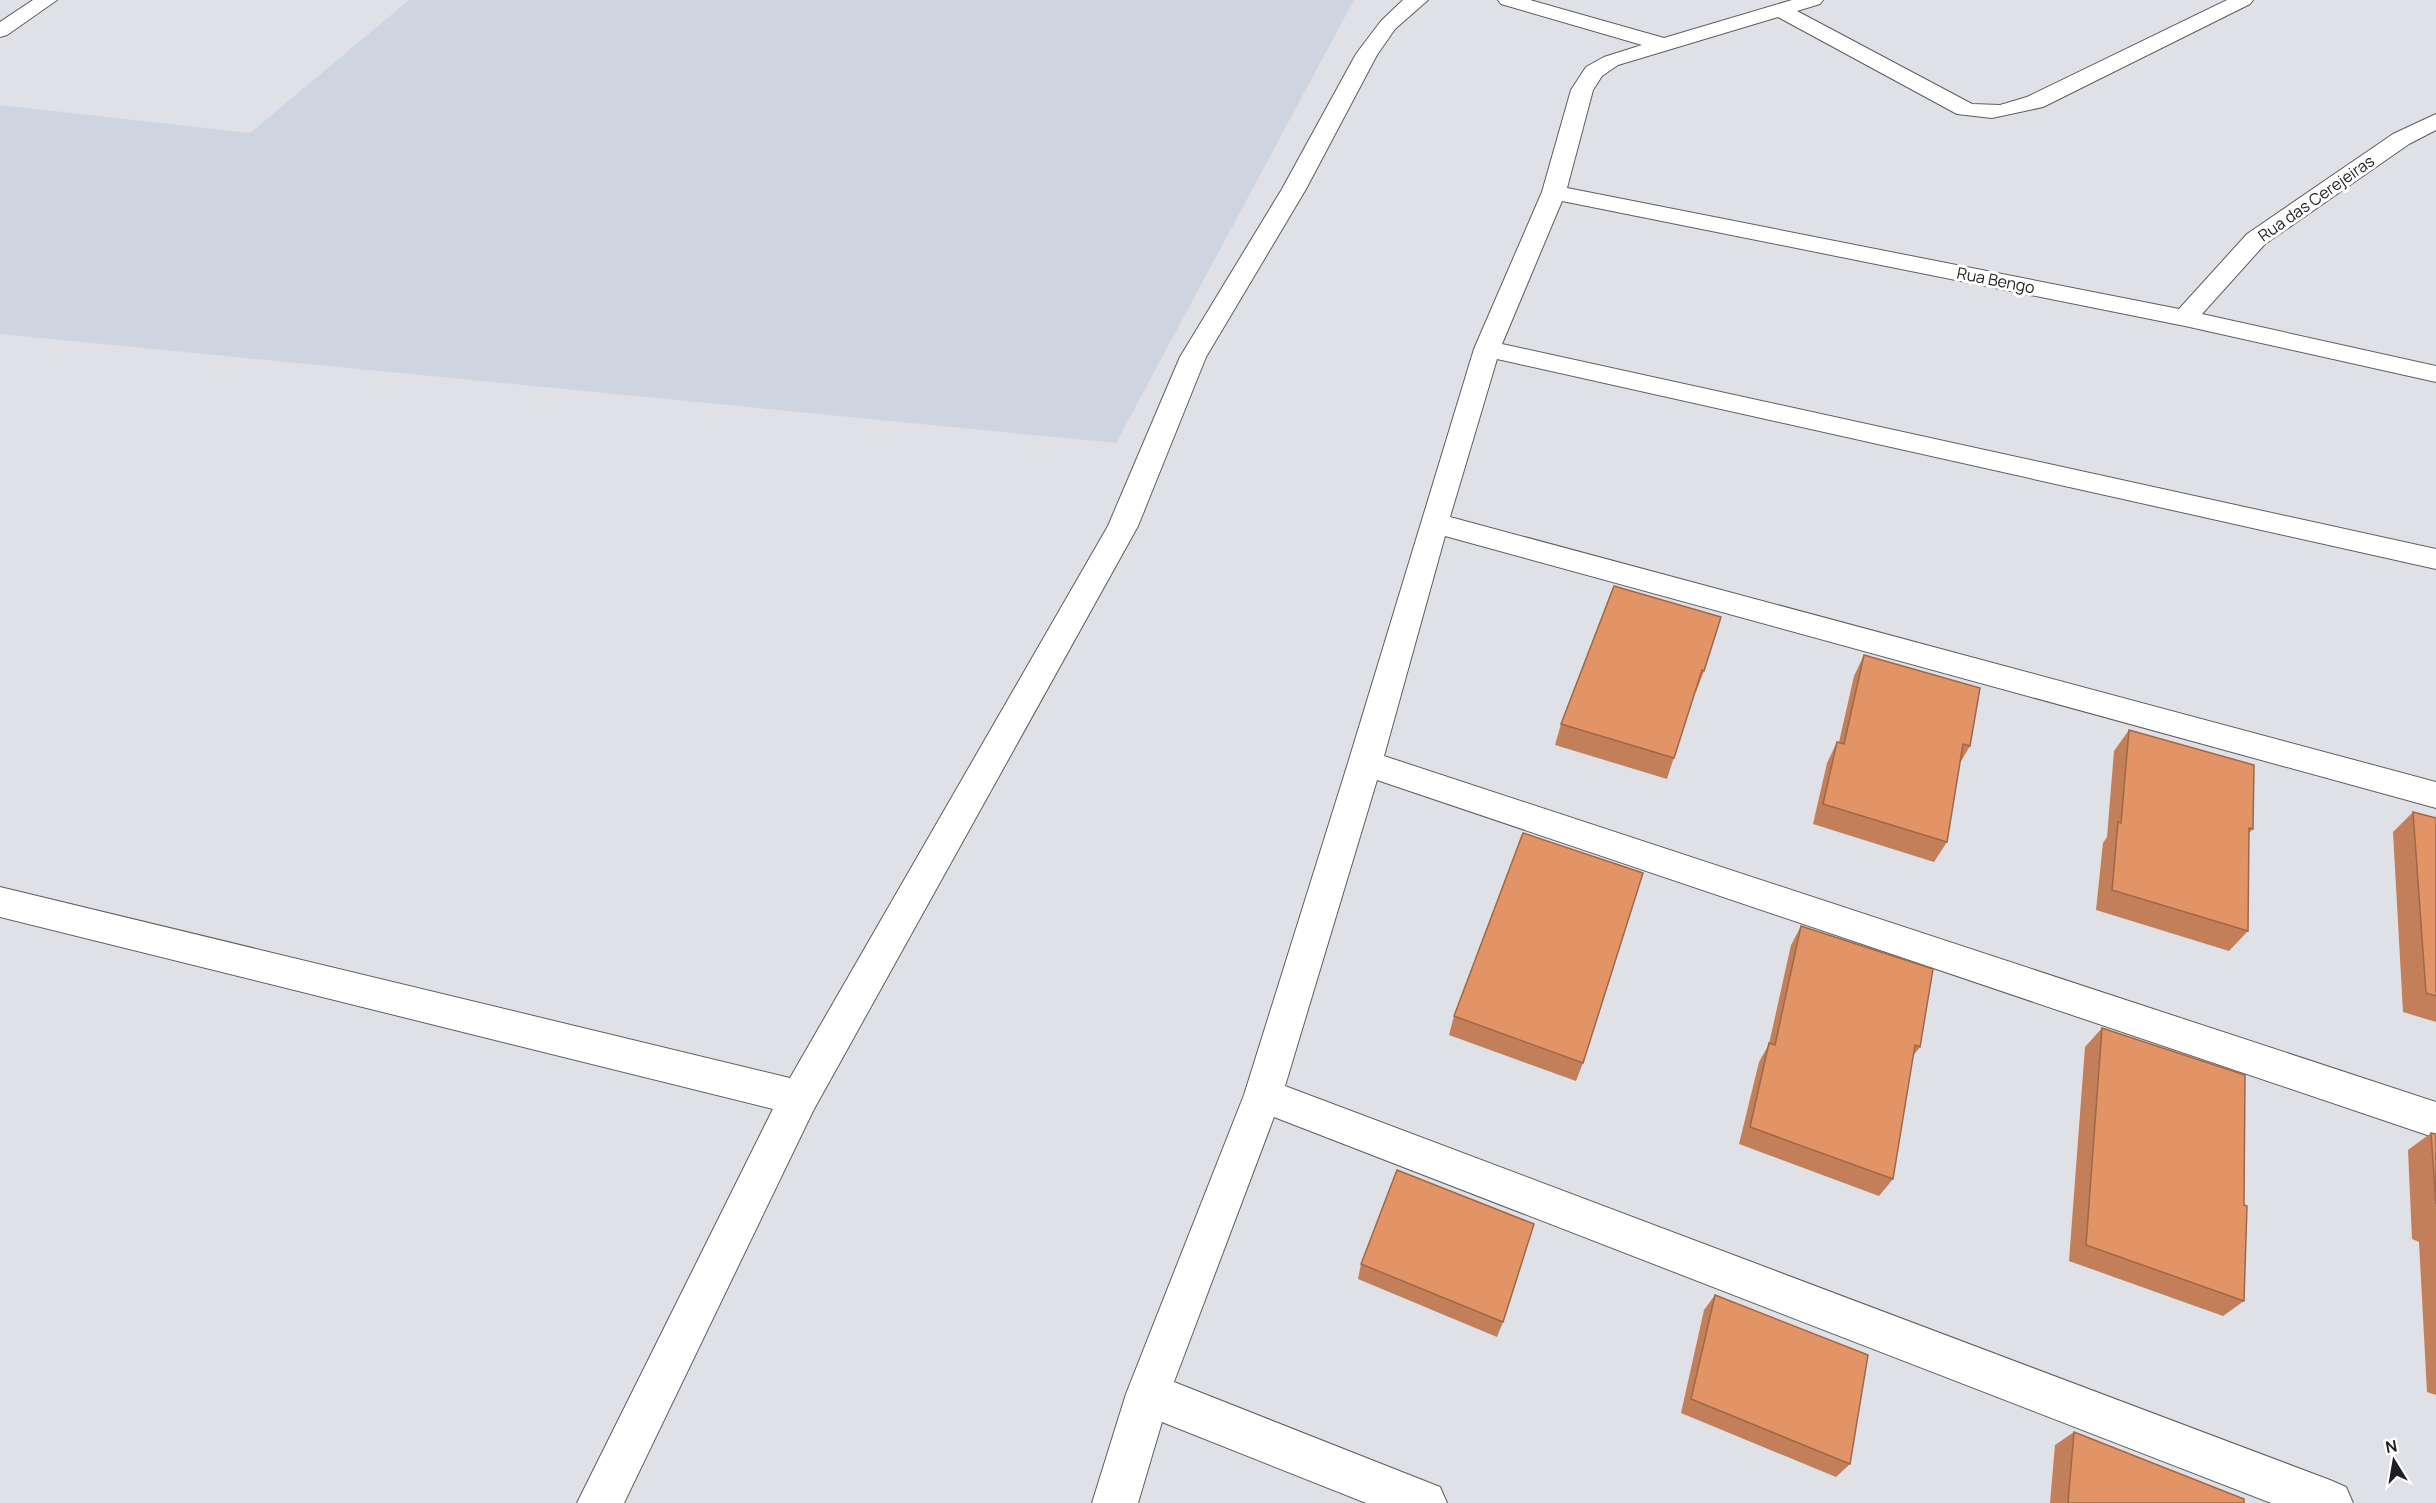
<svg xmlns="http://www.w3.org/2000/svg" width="2436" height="1503" font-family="Manrope,sans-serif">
<rect width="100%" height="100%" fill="#dfe1e6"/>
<path fill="#cfd5e0" d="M409,0H1354L1116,443L0,334V105L250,133Z"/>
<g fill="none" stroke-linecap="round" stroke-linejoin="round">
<defs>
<path id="minor" d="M33,0H57L7,35L0,37V22Z
M1403,0H1428L1395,29L1377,55L1306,189L1206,357L1138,526L813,1111L624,1503H577L773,1109L0,917V887L790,1078L1108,526L1180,357L1282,189L1356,54L1381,21Z
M1498,0H1530L1664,38L1792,0H1823L1820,4L1797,11L1972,104L2000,105L2027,97L2227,0H2253L2250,4L2043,107L1992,118L1957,114L1778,17L1618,65L1602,76L1593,90L1567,188L2179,309L2247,234L2393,134L2436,114V130L2409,144L2265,244L2202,314L2436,366V382L2185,326L1562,201L1502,344L2436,549V569L1497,359L1450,517L2436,782V808L1445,536L1384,756L2436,1102V1138L1377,780L1285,1086L2330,1480L2346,1487L2353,1503H2271L1274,1117L1174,1382L1440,1487L1447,1503H1366L1162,1422L1138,1503H1092L1126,1394L1244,1095L1348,763L1474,349L1542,192L1571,90L1586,67L1604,57L1642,45L1501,4Z"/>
</defs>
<use href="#minor" stroke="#5c5e62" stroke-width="2"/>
<use href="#minor" fill="#fff" fill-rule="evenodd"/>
</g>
<path fill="#c27f59" d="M1614,586L1704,671L1696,692H1695L1667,779L1555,745L1561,724Z
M1864,655L1970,746L1960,763L1947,842L1934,862L1813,824L1827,763L1837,742H1839L1854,676Z
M2129,730L2253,829L2249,833L2248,931L2229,951L2096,910L2103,843L2107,837L2114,751Z
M2413,812L2436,818V1022L2403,1012L2393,832Z
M1801,926L1920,1047L1913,1056L1893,1179L1879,1196L1739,1144L1759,1062L1769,1044L1791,945Z
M1454,1016L1583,1063L1576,1081L1449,1035Z
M2102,1028L2244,1205V1301L2223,1316L2069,1261L2085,1047Z
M2431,1133L2436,1134V1395L2427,1392L2419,1242L2412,1239L2408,1150Z
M1361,1264L1503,1322L1497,1337L1358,1279Z
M1715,1295L1850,1464L1836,1477L1681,1413L1704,1310Z
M2074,1432L2244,1503H2050L2055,1445Z"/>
<path fill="#e29467" stroke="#9e6848" stroke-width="1.5" d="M1614,586L1721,617L1704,671L1702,670L1674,758L1561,724Z
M1864,655L1980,688L1970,746L1963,744L1947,842L1823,804L1837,742L1844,744Z
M2129,730L2254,765L2253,829L2249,828L2248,931L2112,890L2118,822L2121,823Z
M2413,812L2436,818V996L2426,993Z
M1523,833L1643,873L1583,1063L1454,1016Z
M1801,926L1933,969L1920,1047L1915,1045L1893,1179L1750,1127L1769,1043L1775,1045Z
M2102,1028L2245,1075L2244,1205L2247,1206L2244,1301L2086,1245Z
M2431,1133L2436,1134V1204Z
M1397,1170L1534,1224L1503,1322L1361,1264Z
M1715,1295L1868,1355L1850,1464L1691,1399Z
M2074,1432L2244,1499V1503H2068Z"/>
<g text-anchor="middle" stroke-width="6" stroke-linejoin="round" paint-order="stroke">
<g font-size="16" fill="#1e1f20" stroke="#fff">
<text transform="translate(2316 198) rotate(-35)" y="6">Rua das Cerejeiras</text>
<text transform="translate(1996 280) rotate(11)" y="6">Rua Bengo</text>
</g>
</g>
<g transform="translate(2394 1461) rotate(349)" stroke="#ffffff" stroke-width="4.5" paint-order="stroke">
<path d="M0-4.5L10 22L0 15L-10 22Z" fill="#1e1f20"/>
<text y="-9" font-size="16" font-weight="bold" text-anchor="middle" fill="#1e1f20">N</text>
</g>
</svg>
